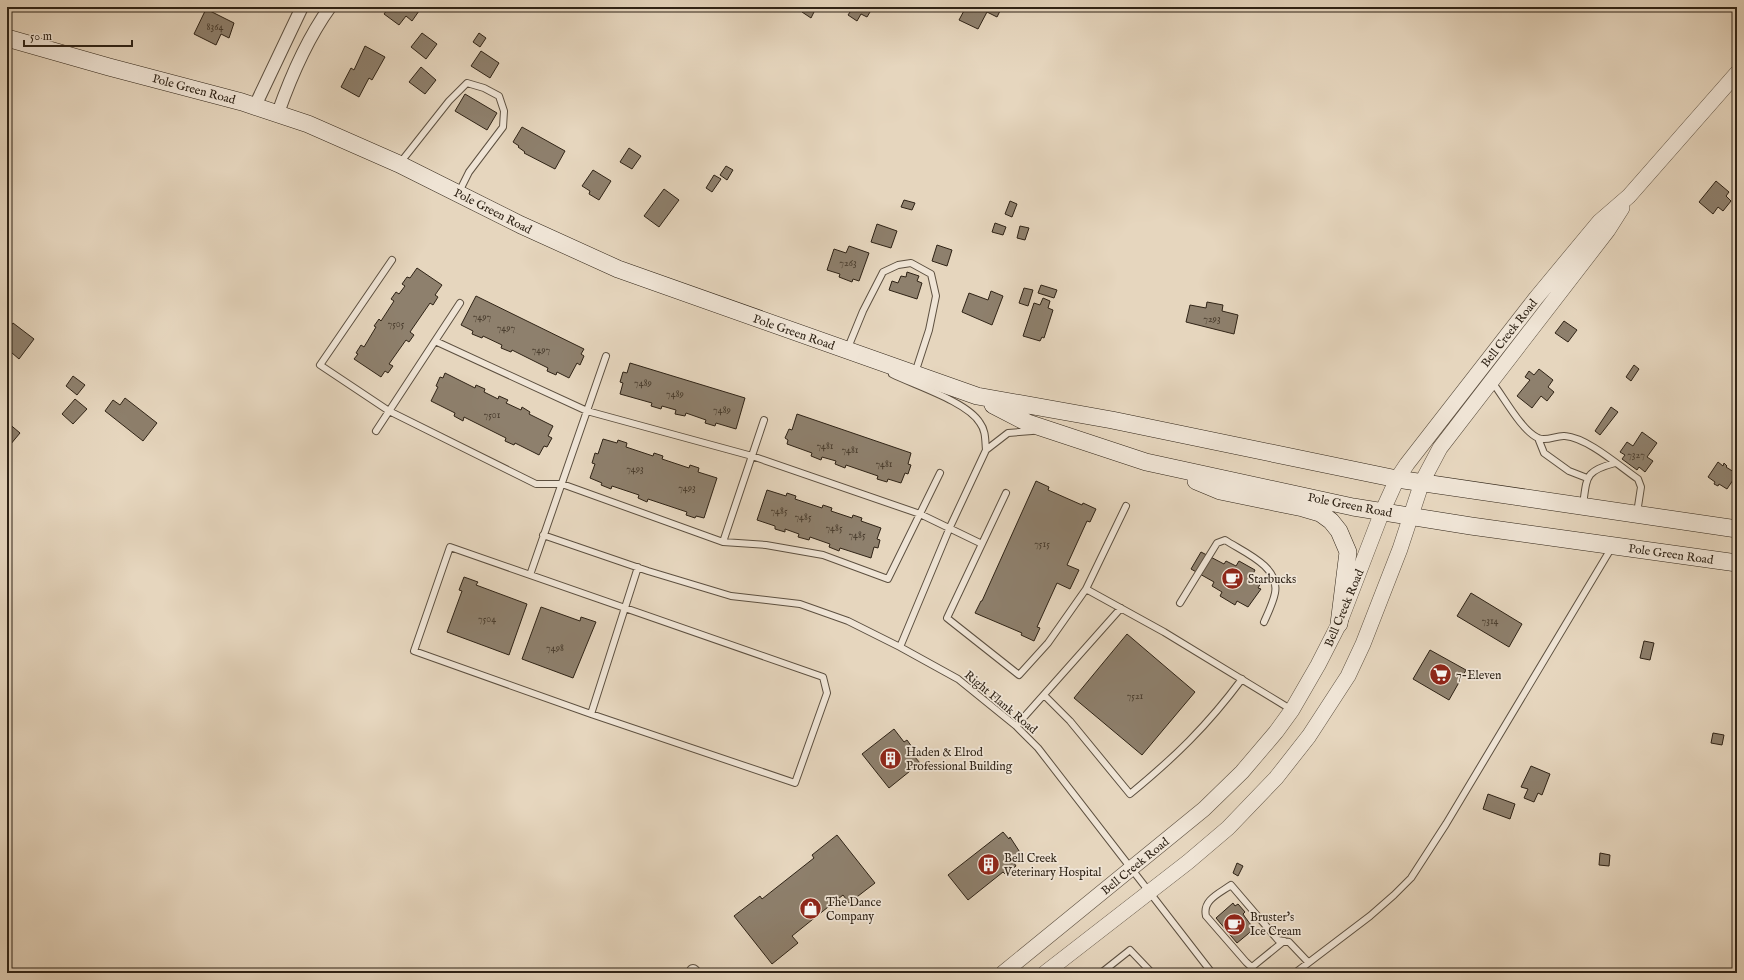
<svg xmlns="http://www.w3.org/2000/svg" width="1744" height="980" font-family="'IM FELL English',serif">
<rect width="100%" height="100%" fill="#e6d6be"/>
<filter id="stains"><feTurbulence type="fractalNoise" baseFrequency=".005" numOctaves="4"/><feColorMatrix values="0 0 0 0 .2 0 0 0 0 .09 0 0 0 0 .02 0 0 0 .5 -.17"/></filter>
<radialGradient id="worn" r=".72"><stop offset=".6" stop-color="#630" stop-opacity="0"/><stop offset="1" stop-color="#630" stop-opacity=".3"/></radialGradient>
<path fill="#8e806d" stroke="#2f2316" d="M389,7H413L419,11L412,21L406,16L399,25L384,14Z
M805,7H811L815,10L811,18L802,12Z
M848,7H873L867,17L861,14L857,21L848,15L852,9Z
M966,7H1002L997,17L987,12L978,29L959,20Z
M206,9L234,23L229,38L221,34L216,45L194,34Z
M422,33L437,44L426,59L411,47Z
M479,33L486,38L480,47L473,42Z
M365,46L385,57L372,80L369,78L359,97L341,87L351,68L354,70Z
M481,51L499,63L490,78L471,66Z
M421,67L436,80L425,94L409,82Z
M465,94L497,113L487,130L455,111Z
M522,127L565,151L555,169L524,153L525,152L518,147L519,146L513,142Z
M629,148L641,156L632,169L620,162Z
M726,166L733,170L727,180L720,175Z
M593,170L611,181L599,200L589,194L590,191L582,186Z
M714,175L721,179L712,192L706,188Z
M1716,181L1729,192L1726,196L1731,201L1723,211L1718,207L1713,214L1699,202Z
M664,189L679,200L659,227L644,216Z
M904,200L915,203L912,210L901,207Z
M1010,201L1017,204L1012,217L1005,214Z
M995,223L1006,227L1003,235L992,232Z
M877,224L897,231L891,248L871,242Z
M1020,226L1029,228L1025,240L1017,238Z
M937,245L952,250L947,266L932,261Z
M849,246L869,253L859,281L853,279L852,282L839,277L840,274L827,270L834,249L846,253Z
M417,268L442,285L435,295L438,297L433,305L430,303L410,332L414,335L409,342L406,340L389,364L393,366L388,373L385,371L381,377L354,359L358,354L356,353L361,345L364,347L376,327L374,326L379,319L381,321L394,301L391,299L396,292L399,294L405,286L402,284L407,277L410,278Z
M907,272L919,276L917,281L922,283L917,299L889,290L892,281L898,283L901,276L906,277Z
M1041,285L1057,290L1054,298L1038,293Z
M1024,288L1033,290L1028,306L1019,303Z
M991,291L1003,296L992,325L962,312L969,293L988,300Z
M476,296L584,349L581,354L584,356L580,365L577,363L569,378L557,372L556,375L547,371L548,368L512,350L511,352L501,348L502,345L483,336L482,338L472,334L473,331L461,325Z
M1043,298L1050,301L1048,308L1053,310L1044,338L1042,337L1040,341L1023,336L1034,303L1040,305Z
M1207,302L1223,305L1222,311L1238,315L1234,334L1186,322L1190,305L1206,308Z
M1564,321L1577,330L1568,342L1555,333Z
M13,323L34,339L19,359L12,353L7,358V331Z
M630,363L745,398L736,429L716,423L715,426L705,423L706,420L686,413L685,416L675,414L676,410L662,406L661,409L651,406L652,403L620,394L623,383L620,382L623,372L627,373Z
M1634,365L1639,369L1631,381L1626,377Z
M1539,369L1553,380L1548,387L1554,392L1547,401L1541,396L1532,408L1517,396L1530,380L1525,377L1529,371L1534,375Z
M445,373L475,388L476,385L485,389L484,392L498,399L499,396L508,400L506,403L521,410L522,407L530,412L529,414L553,426L548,436L552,438L547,447L544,446L539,455L515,443L514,445L505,441L506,438L464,417L463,421L454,416L455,413L431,401L438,387L436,386L440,377L443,378Z
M73,376L85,385L77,395L66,386Z
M125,398L157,423L143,441L105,411L113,400L120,405Z
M75,399L87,409L73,424L62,414Z
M1611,407L1618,412L1600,435L1595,431Z
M797,414L911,453L908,464L911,465L908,474L905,473L901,483L888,479L887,482L877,479L878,476L846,465L845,468L835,464L836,461L822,457L821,460L811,456L812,453L787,444L788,440L785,438L789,429L792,430Z
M7,422L20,433L10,445L7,442Z
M1642,432L1657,443L1647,457L1653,461L1645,472L1639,467L1637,470L1622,459L1625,455L1620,452L1627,442L1633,446Z
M603,439L617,443L618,440L627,443L626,447L653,456L654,453L663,456L662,459L689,468L690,465L699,468L698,472L717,478L704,518L696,516L695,518L686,515L687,512L648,499L647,502L638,498L639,495L612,486L611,489L601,485L602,483L590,478L595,464L592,463L595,453L598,454Z
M1718,462L1723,466L1724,463L1727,466L1726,467L1737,474L1727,489L1719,484L1718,486L1714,484L1715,482L1708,477Z
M1036,481L1049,487L1048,490L1082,505L1083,503L1096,509L1090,522L1087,521L1067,565L1079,570L1070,589L1057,583L1037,627L1040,628L1034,641L1021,635L1022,633L975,613L981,601H982Z
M767,490L786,496L787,493L796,496L795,499L822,508L823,505L832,508L831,511L852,518L853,515L862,518L861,521L881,528L877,539L880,540L878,548L874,547L871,558L840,548L839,551L829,547L830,544L810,537L809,540L798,537L799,534L785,529V532L775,529V526L757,520Z
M1201,552L1224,564L1226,561L1236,566L1239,561L1255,570L1252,576L1262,581L1258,588L1261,589L1248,607L1237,601L1235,605L1220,596L1222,592L1212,586L1214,582L1191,569Z
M464,577L478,582L476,585L527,604L509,655L447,632L462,591L459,590Z
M1471,593L1522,624L1509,647L1457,616Z
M541,607L580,621L581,617L596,622L573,678L522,659Z
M1127,634L1195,692L1142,755L1074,698Z
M1644,641L1654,643L1650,660L1640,658Z
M1430,650L1466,670L1449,700L1413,679Z
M894,729L904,742L907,740L912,747L909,750L920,763L889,788L862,754Z
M1713,733L1724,735L1722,745L1711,743Z
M1531,766L1550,774L1542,795L1538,793L1534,802L1524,798L1528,789L1521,787Z
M1488,794L1515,804L1510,819L1483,809Z
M1003,832L1009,839L1010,837L1023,857L1014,863L1016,866L1005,874L1003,872L968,900L948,875Z
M837,835L875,883L849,903L843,895L792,936L798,943L772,964L734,916L760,896L762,899L814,858L812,855Z
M1600,853L1610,855L1609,866L1599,865Z
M1237,863L1243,866L1238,876L1233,873Z
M1233,903L1235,906L1238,904L1245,912L1243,914L1245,917L1254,929L1237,943L1216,918Z"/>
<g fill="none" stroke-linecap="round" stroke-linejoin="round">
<defs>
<path id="service" d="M400,163L449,101L467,83L484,88L499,96L504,111L503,127L469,172L459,192
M392,260L320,365L389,411L536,484H562L723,542L766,545L823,555L888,579L940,473
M435,341L460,303
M847,350L863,311L883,272L898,265L911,263L931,274L936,296L929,330L915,373
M892,374C914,385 968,402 980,423C986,431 985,440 986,450
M1492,382C1504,397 1521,430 1538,438C1547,442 1556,435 1565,436C1588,438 1619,466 1638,479L1641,487L1637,513
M376,431L435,341L587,411L752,456L920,514L982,544
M1032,431L1008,433L986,450L950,527L900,647L958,679L1016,726L1038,748L1212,973
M1538,438L1544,453L1569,471L1587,478
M1006,493L947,618L1019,675L1048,643L1086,589L1126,506
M1583,505C1587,476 1585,471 1615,463
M543,535L648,571L731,596L800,604L848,621L900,647
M723,542L764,420
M450,547L823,677L827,693L795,783L591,714L414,651Z
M530,575L606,356
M1086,589L1164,632L1292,710
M1180,603L1217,543L1225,540C1243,552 1280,566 1275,593C1273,603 1268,613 1264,622
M1044,695L1070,721L1130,794C1175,757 1207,726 1242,679
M591,714L638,567
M1016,726L1121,608
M1252,967L1284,941
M1101,973L1130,950L1152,973
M1258,973L1246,962L1206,916C1202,900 1220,893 1231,885L1278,940L1289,942L1308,962
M1295,973L1370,916L1394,895L1411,878L1446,824L1612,547"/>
<path id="minor" d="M255,106L302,7
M278,113C291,76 307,39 330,7
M693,971L695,973"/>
<path id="tertiary" d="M1003,973L1204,809L1242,772L1276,732L1292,710L1318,665L1339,624L1382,512L1397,479L1407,464L1536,298L1599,222L1629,196L1737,73
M1045,973L1188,862L1228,828L1276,778L1309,736L1348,676L1363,644L1400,549L1422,482L1440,448L1608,230L1622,208"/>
<path id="secondary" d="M7,38L109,67L242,102L308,124L399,164L521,225L618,269L977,396L1112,420L1397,479L1737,529
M993,405L1028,423L1146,462L1353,507L1471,526L1737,563
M1196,481L1220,491L1303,508L1320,513L1331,521L1339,531L1348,552L1339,624"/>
</defs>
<use href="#service" stroke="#5d5040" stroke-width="8"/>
<use href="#minor" stroke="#5d5040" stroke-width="14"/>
<use href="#tertiary" stroke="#5d5040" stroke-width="16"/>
<use href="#secondary" stroke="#2f2316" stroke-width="18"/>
<use href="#service" stroke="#efe4d5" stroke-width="6"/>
<use href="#minor" stroke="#efe4d5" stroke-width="12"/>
<use href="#tertiary" stroke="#efe4d5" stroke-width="15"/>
<use href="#secondary" stroke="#efe4d5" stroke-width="17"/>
</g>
<defs>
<symbol id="cafe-disc" viewBox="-11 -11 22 22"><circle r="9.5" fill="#8f2418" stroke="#efe4d5"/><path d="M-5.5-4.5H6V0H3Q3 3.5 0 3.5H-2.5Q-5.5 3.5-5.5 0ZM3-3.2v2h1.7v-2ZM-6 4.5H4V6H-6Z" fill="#fff"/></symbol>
<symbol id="supermarket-disc" viewBox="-11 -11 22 22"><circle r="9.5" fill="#8f2418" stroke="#efe4d5"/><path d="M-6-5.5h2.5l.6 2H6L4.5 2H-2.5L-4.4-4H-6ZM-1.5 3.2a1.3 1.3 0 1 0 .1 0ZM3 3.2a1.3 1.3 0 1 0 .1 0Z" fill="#fff"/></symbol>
<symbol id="building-disc" viewBox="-11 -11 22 22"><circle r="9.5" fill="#8f2418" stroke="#efe4d5"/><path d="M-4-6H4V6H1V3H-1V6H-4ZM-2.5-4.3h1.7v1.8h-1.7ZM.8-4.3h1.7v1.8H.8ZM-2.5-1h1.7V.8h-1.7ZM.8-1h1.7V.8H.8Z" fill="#fff"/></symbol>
<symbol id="shop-disc" viewBox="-11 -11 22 22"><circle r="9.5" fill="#8f2418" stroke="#efe4d5"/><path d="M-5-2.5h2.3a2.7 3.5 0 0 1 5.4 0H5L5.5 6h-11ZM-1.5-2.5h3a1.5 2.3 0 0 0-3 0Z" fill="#fff"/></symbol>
</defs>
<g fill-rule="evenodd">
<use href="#cafe-disc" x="1220" y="566" width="25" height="25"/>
<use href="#supermarket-disc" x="1428" y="662" width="25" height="25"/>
<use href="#building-disc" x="878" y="746" width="25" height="25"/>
<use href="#building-disc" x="976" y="852" width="25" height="25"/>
<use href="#shop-disc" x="798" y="896" width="25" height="25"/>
<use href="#cafe-disc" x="1222" y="912" width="25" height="25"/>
</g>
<g text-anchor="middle" stroke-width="3.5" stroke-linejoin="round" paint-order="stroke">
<g font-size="10" fill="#473a2c">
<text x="215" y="30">8364</text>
<text x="848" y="266">7263</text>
<text x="482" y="320">7497</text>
<text x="1212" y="322">7293</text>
<text x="396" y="327">7505</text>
<text x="506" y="331">7497</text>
<text x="541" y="353">7497</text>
<text x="643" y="386">7489</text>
<text x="675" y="397">7489</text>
<text x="722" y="413">7489</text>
<text x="492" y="418">7501</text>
<text x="825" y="449">7481</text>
<text x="850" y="453">7481</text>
<text x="1636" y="458">7327</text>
<text x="884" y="467">7481</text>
<text x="635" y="472">7493</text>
<text x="687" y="491">7493</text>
<text x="779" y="514">7485</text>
<text x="803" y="520">7485</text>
<text x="834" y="531">7485</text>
<text x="857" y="538">7485</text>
<text x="1042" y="547">7515</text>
<text x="487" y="622">7504</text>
<text x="1490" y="624">7314</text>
<text x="555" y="651">7498</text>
<text x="1135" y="699">7521</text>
</g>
<g font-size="12" fill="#2f2316" stroke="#efe4d5">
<text transform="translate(194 89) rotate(15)" y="4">Pole Green Road</text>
<text transform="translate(493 211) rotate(27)" y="4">Pole Green Road</text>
<text transform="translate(794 332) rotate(19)" y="4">Pole Green Road</text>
<text transform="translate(1509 333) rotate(-52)" y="4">Bell Creek Road</text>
<text transform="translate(1350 505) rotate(11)" y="4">Pole Green Road</text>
<text transform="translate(1671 554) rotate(8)" y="4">Pole Green Road</text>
<text transform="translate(1344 608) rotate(-67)" y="4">Bell Creek Road</text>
<text transform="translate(1001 702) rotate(40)" y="4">Right Flank Road</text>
<text transform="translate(1135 866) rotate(-39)" y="4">Bell Creek Road</text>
</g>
<g font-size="12" fill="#2f2316" stroke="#efe4d5" text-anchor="start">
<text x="1248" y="583">Starbucks</text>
<text x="1456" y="679">7-Eleven</text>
<text x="906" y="756">Haden &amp; Elrod<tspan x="906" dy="14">Professional Building</tspan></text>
<text x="1004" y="862">Bell Creek<tspan x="1004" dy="14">Veterinary Hospital</tspan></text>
<text x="826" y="906">The Dance<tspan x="826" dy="14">Company</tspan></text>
<text x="1250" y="921">Bruster's<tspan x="1250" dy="14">Ice Cream</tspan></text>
</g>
</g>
<rect width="1744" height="980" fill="none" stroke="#e6d6be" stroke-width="24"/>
<rect x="8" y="8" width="1728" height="964" fill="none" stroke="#2f2316" stroke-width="2"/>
<rect x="12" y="12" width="1720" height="956" fill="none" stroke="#2f2316"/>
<path d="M24 40v6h108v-6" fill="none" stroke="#2f2316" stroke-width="2"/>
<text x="30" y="40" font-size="12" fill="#2f2316" stroke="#efe4d5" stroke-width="3" paint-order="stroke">50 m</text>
<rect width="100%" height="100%" filter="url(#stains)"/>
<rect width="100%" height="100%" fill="url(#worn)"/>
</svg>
